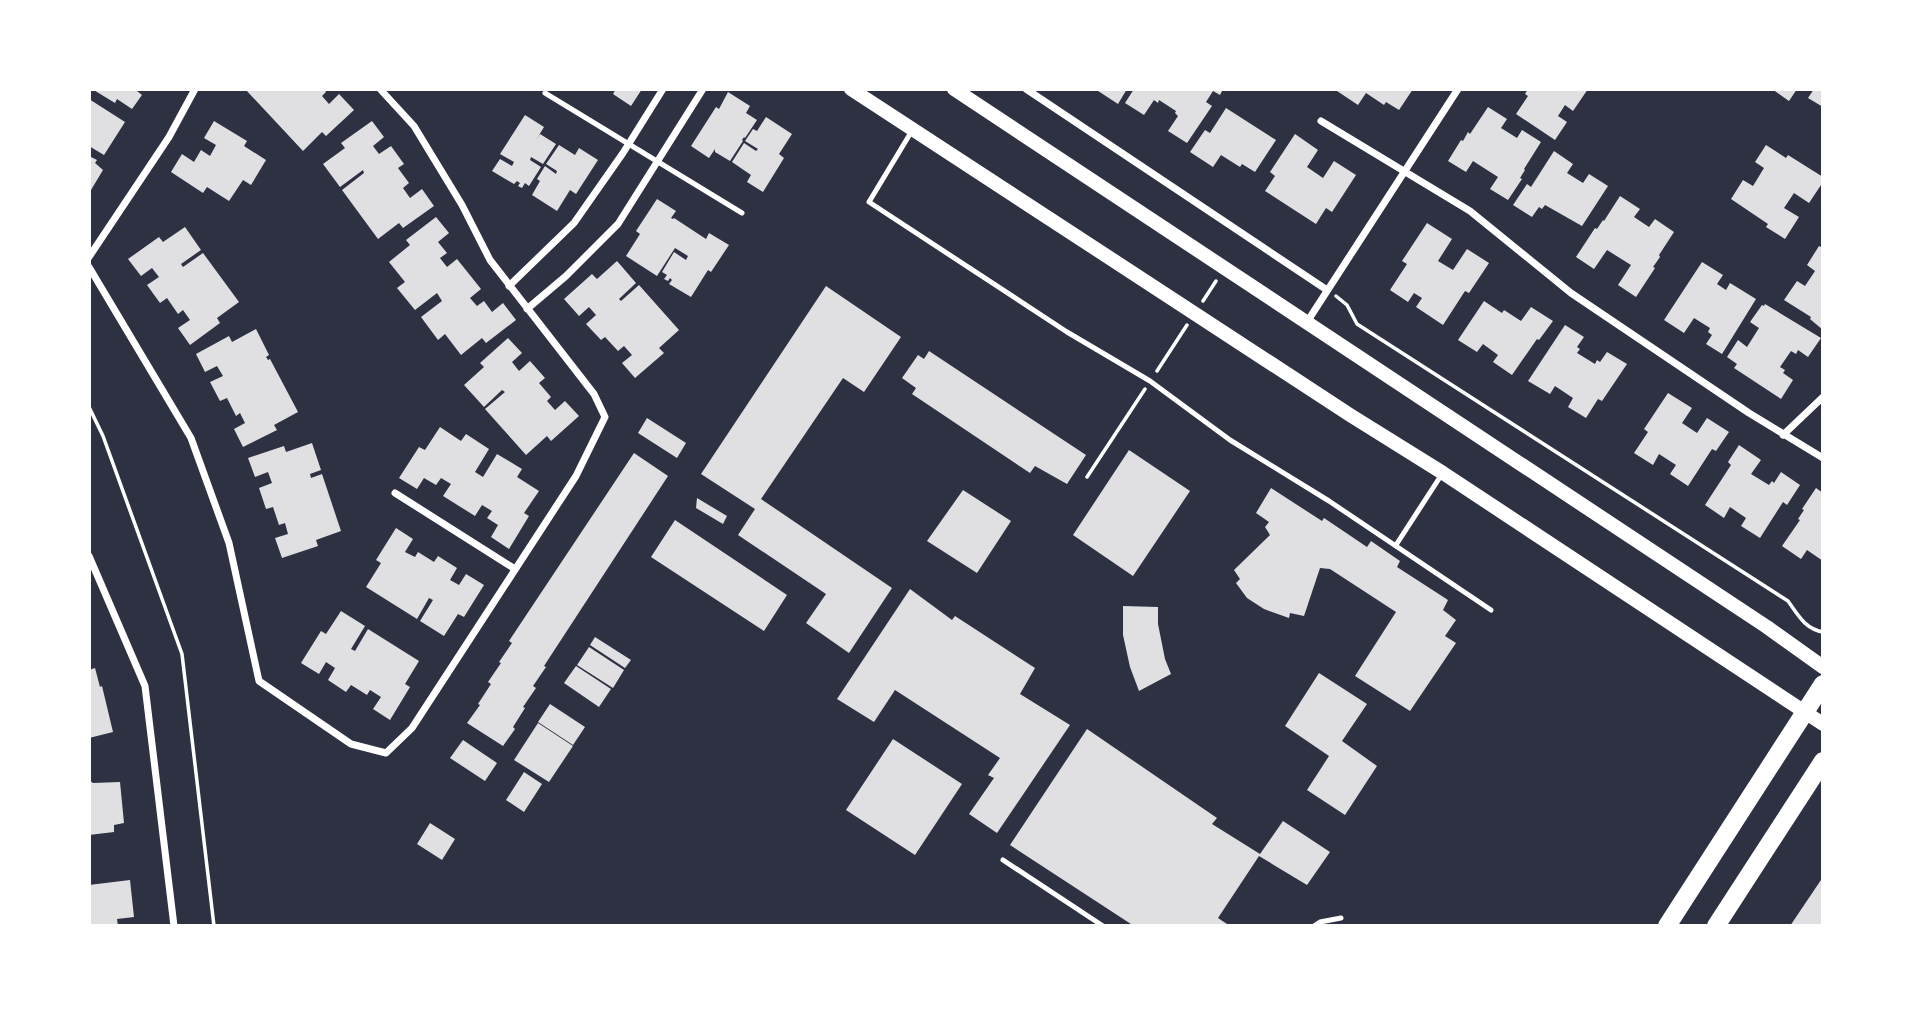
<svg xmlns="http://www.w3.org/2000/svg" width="1912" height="1015" font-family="'Asap Condensed',sans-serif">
<rect width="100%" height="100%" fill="#2d3142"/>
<path fill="#e0e0e3" d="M92,89H138L137,91L142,95L132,109L117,99L115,103Z
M245,89H324L326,92L322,96L329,104L339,94L354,110L326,136L322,132L303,151Z
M616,89H642L631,106L613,94Z
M1095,89H1127L1118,104Z
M1134,89H1223L1220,95L1213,91L1206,102L1212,106L1187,143L1168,131L1178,116L1175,113L1176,111L1159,100L1158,103L1154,100L1144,115L1125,103Z
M1334,89H1413L1399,110L1386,102L1384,105L1366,93L1358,105Z
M1528,89H1588L1573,111L1565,105L1558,116L1567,122L1555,140L1516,114L1528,96L1525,94Z
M1772,89H1797L1789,101Z
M1814,89H1823V107L1808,98Z
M728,92L750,106L746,113L757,120L745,138L744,137L742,140L743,141L730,161L715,152V149L709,158L691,146L716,107L719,109Z
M89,99L125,122L104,155L89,146Z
M1488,107L1507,119L1501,128L1517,138L1522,130L1541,142L1524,169L1525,170L1520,178L1522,179L1508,200L1490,189L1498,177L1473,161L1466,172L1448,161L1461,140L1463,141L1468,132L1470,134Z
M1226,108L1276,140L1255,172L1242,164L1240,167L1221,155L1213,167L1190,152L1205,130L1210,133Z
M525,115L544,127L536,140L540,134L556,144L543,164L531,157L530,160L541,167L529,186L525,183L522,188L518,186L520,183L517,181L514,184L492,171L500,159L512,166L514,162L500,154Z
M766,117L792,134L779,154L784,158L763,192L747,182L751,175L732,162L744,143L756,151L758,149L745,141L753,129L757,131Z
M214,121L247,141L244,146L266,160L251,185L243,180L229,201L207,187L203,193L171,172L182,154L194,162L201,150L210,156L216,145L204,138Z
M372,121L384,137L373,146L379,154L391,146L404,164L398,168L409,183L403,188L410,198L422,189L434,206L403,228L399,223L378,239L342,190L364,173L363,170L340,187L323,164L345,148L341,143Z
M1295,134L1318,150L1307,167L1323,178L1334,161L1356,175L1332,212L1326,208L1316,224L1265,191L1275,176L1270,172Z
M559,145L575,155L579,148L598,160L576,194L570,190L557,211L532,195L540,181L537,179L545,166L556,174L557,171L546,164Z
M1766,145L1786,158L1788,155L1823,177V182L1809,203L1794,193L1784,208L1799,217L1785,239L1766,227L1768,224L1731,199L1743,180L1753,186L1764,168L1755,162Z
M1554,151L1573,164L1567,173L1583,183L1589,174L1608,186L1582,226L1545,205L1542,209L1539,207L1532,217L1513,205L1527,184L1531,187Z
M89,156L97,160L95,163L103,170L91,190H89Z
M1620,196L1640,209L1634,217L1649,227L1655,219L1674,232L1659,255L1660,257L1653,267L1655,268L1636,297L1618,285L1631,265L1607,250L1594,269L1576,257L1595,228L1597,229L1603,220L1604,221Z
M657,199L676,211L671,218L673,219L674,218L706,239L709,233L729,245L711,272L708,270L691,297L669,284L672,280L670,278L668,281L664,279L667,275L662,272L674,252L686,260L688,256L675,248L657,276L626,256L640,234L636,231Z
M436,217L449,233L438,242L447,253L440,258L447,267L457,259L481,289L470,298L477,306L484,301L492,312L503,303L516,320L486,343L482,338L461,355L445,334L438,340L421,317L442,301L437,293L415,310L397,288L405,282L389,262L410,245L406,240Z
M1427,223L1452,239L1438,261L1453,270L1467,249L1489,263L1469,293L1465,291L1443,325L1416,307L1422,298L1414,293L1408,302L1390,290L1407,264L1402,261Z
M185,227L201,250L181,264L183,267L203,253L239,302L217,318L220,323L190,345L178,328L190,320L183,310L178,314L167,298L160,303L147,285L159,277L152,268L141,276L128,259L159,237L163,242Z
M1819,246L1823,248V330L1810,319L1811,317L1784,300L1797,281L1805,286L1815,271L1807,265Z
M617,261L636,283L619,299L621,301L639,285L679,330L659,348L664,353L635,378L622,363L632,355L624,346L618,351L605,337L601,340L586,324L596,315L589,307L579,316L564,299L592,274L597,279Z
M1702,262L1723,275L1717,284L1726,290L1730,283L1756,299L1722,354L1706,344L1712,335L1708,332L1710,328L1694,318L1684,333L1664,320Z
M826,286L901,337L864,392L843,378L761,499L892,588L849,653L806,623L826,594L738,535L755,509L701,474Z
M1484,301L1502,313L1504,310L1521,321L1531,307L1553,321L1539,340L1537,339L1512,375L1493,362L1498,355L1483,344L1477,352L1458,340Z
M1765,304L1821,338L1808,357L1798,350L1796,354L1791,351L1780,367L1785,370L1783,373L1793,380L1781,399L1734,368L1737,364L1727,357L1738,340L1747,347L1759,328L1750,322L1762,305L1764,306Z
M1565,325L1584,337L1577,347L1580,349L1577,353L1595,364L1597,360L1600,362L1607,352L1627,364L1602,401L1598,399L1586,418L1568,407L1573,398L1555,386L1550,394L1528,381Z
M256,329L269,355L266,357L268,360L270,359L298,412L274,425L277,430L243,447L234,429L245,423L240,413L236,416L227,398L220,401L210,382L223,376L217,366L205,372L196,354L229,336L232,342Z
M508,338L522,353L512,362L519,371L530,361L545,378L539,383L551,397L547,401L555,410L565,401L579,416L551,441L547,436L526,455L485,409L505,392L502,390L484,407L464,385L484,367L480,363Z
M929,351L1086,455L1067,484L1035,466L1030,473L912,394L916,388L902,378L918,355L924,359Z
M1668,393L1692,408L1682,423L1697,433L1707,418L1729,432L1716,451L1712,449L1688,486L1670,474L1676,465L1659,454L1653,465L1634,453L1648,432L1644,429Z
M647,418L686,443L677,458L638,433Z
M440,427L461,441L466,434L489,449L475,472L483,477L497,454L522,469L517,477L539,491L524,513L529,516L509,549L491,537L498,525L487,518L492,511L482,505L475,516L443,496L451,484L441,478L436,485L424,478L417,489L399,478L419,447L425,450Z
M312,443L321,470L310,474L311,478L322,474L341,531L316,540L318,546L282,558L275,538L288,534L285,523L279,525L273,507L266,509L259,488L272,483L268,472L255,477L248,458L284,446L286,452Z
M1739,445L1761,460L1751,474L1769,485L1772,481L1774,483L1781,472L1800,485L1787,505L1783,502L1760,538L1741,526L1746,518L1730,507L1724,518L1705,505L1731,465L1728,462Z
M1129,450L1190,491L1133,576L1073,535Z
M634,453L668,476L544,666L546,667L533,686L536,688L523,707L525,708L513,727L515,729L503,746L467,723L480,705L478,704L491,684L488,682L501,663L499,662L512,643L509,641Z
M1271,488L1322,521L1324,518L1367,547L1371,541L1400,561L1397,567L1448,600L1443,610L1456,620L1445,636L1456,643L1410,711L1355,676L1396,612L1330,569L1320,568L1304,616L1290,613L1289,618L1264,609L1247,598L1236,583L1240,579L1234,570L1270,535L1265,527L1269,522L1256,513Z
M1816,488L1823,493V561L1807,550L1801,559L1782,546L1800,520L1798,519L1804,510L1802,509Z
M963,490L1011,521L977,573L927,541Z
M697,498L727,516L723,524L696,508Z
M675,520L787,595L764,631L651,557Z
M396,528L413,539L405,552L415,557L418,552L434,562L438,556L457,568L450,580L459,585L466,574L484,585L464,617L458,614L444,636L420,621L433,600L429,598L417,619L366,587L381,563L376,560Z
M910,589L952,620L955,616L1035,668L1020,694L1070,725L997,833L969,814L994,778L988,775L1000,758L895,690L874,722L837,699Z
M1123,606L1158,607V624L1165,659L1171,674L1139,691L1130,667L1123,635Z
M341,611L365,626L351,649L355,651L368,629L419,661L405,684L410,687L390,720L373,709L381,697L370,690L367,695L351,685L346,692L328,680L335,668L326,662L319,674L301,663L321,631L326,634Z
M595,637L631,660L625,668L590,645Z
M589,647L624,670L613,688L577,665Z
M576,666L611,689L599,707L564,683Z
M95,668L100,687L102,686L113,732L89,738V670Z
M1319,673L1367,704L1342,741L1377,766L1345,815L1307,790L1329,756L1285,726Z
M550,704L585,727L573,745L538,722Z
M538,723L573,746L549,782L514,760Z
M1087,729L1217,818L1212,824L1260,854L1283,821L1330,852L1307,885L1259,856L1218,918L1230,926H1134L1010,845Z
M893,739L962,784L915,855L846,810Z
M463,740L497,763L485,781L450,758Z
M524,772L542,784L524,812L506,800Z
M89,780L93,783L120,782L124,823L114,825V832L89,835Z
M430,823L455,839L442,860L417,844Z
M1823,877V926H1790Z
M130,880L134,917L117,919L118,926H89V885Z"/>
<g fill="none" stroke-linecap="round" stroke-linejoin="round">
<path stroke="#fff" stroke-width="3.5" d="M1336,296L1347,305L1357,324L1788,601C1798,615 1805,629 1823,632
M1203,301L1216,281
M1157,371L1187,325
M89,407L103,436L182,654L214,926
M1087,477L1145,389"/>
<path stroke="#fff" stroke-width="5" d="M545,93L742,213
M913,129L869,202L1067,332L1150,381L1230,440L1329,501L1491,610
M1396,545L1442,474
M1003,860L1103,926
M1314,926L1320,922L1341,918"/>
<path stroke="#fff" stroke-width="7" d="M1026,89L1327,290
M1321,121L1470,211L1571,293L1749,413L1823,458
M89,257L169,137L195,89
M89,267L191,438L229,543L259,681L351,744L386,753L412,728L576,476L605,417L594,394L490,260L462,205L414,126L380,89
M509,286L574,223L623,153L663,89
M527,309L566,276L618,224L703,89
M1307,322L1458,89
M1783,435L1823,397
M395,493L515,569
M89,556L145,686L174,926"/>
<path stroke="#fff" stroke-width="14" d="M851,89L1350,415L1443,473L1823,724
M954,89L1767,627L1823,667"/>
<path stroke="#fff" stroke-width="18" d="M1667,926L1823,684
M1716,926L1823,761"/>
</g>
<rect width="1912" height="1015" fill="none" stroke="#ffffff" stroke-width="182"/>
</svg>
